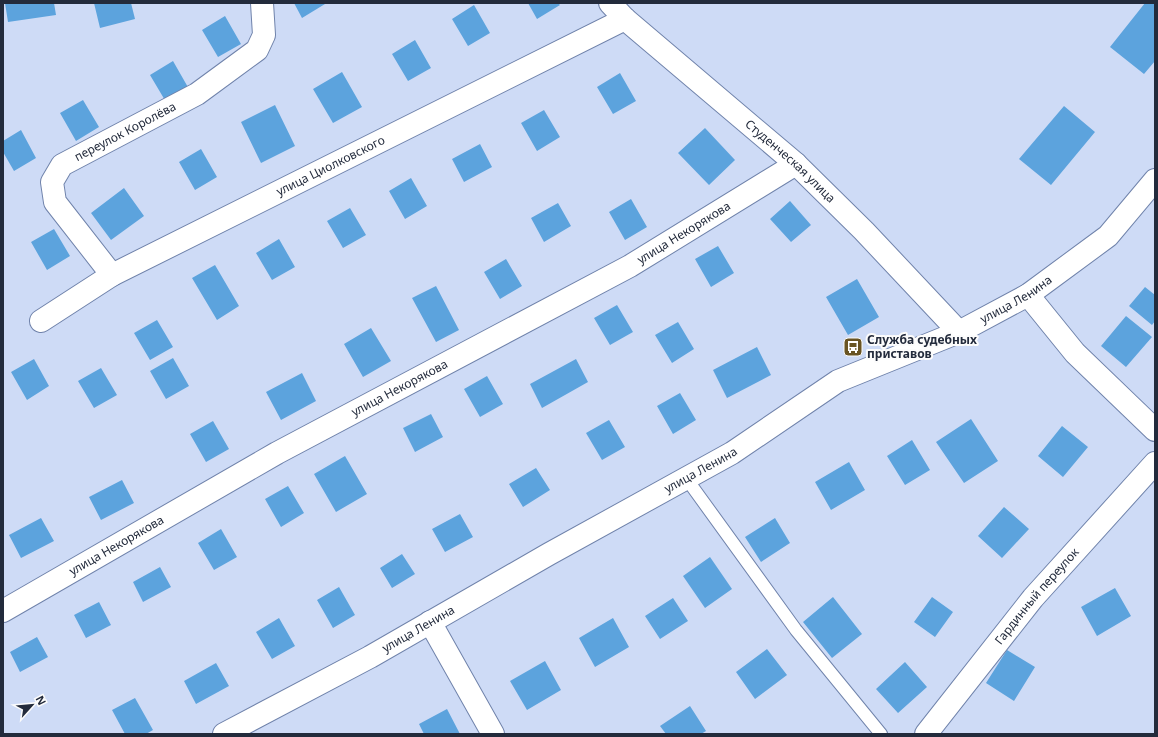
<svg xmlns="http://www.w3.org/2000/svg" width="1158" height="737" font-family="'Noto Sans',sans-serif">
<rect width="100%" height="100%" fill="#cedbf6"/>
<path fill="#5ca3dd" d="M5,3H54L56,15L8,22Z
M94,3H131L135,19L100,28Z
M294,3H325V4L302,18Z
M528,3H558L560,5L537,19Z
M1145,3H1155V61L1144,74L1110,47Z
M474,5L490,33L468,46L452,19Z
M225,16L241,44L218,57L202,30Z
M415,40L431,68L408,81L392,54Z
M173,61L189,89L166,102L150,75Z
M342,72L362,107L333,123L313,89Z
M620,73L636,101L613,114L597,87Z
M83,100L99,127L76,141L60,113Z
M275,105L295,146L261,163L241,122Z
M1064,106L1095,132L1051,185L1019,159Z
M544,110L560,137L537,151L521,123Z
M705,128L735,160L709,185L678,153Z
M21,130L36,158L14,171L3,152V141Z
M480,144L492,167L464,182L452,159Z
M201,149L217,177L195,190L179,162Z
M411,178L427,206L405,219L389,191Z
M124,188L144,216L111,240L91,213Z
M631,199L647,227L625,240L609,212Z
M790,201L811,225L791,242L770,219Z
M558,203L571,226L544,242L531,218Z
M350,208L366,235L343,248L327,221Z
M54,229L70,256L47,270L31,242Z
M279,239L295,267L272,280L256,253Z
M718,246L734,273L711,287L695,259Z
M506,259L522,286L500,299L484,272Z
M215,265L239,306L217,320L192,278Z
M857,279L879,317L848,335L826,297Z
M436,286L459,330L436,342L412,298Z
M1145,287L1155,295V321L1152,325L1129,306Z
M617,305L633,332L610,345L594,318Z
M1126,316L1152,337L1126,367L1101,346Z
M157,320L173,347L150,360L134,333Z
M678,322L694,349L672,363L655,335Z
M371,328L391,361L363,377L344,344Z
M757,347L771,375L727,398L713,370Z
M173,358L189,386L166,399L150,371Z
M34,359L49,386L27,400L11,372Z
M576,359L588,382L542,408L530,384Z
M101,368L117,395L94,408L78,381Z
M302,373L316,401L281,420L266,392Z
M487,376L503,404L480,417L464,389Z
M680,393L696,420L673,434L657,406Z
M431,414L443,437L415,452L403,428Z
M971,419L998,461L964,483L936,442Z
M609,420L625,447L602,460L586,433Z
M213,421L229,449L206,462L190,434Z
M1062,426L1088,447L1063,477L1038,456Z
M912,440L930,470L905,485L887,456Z
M345,456L367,494L336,512L314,474Z
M849,462L865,490L831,510L815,482Z
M536,468L550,490L523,507L509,484Z
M122,480L134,503L101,520L89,497Z
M288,486L304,513L281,527L265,499Z
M1004,507L1029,529L1002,558L978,536Z
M460,514L473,537L445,552L432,529Z
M41,518L54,541L21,558L9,535Z
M775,518L790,543L761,562L745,537Z
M221,529L237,557L214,570L198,543Z
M402,554L415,574L392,588L380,568Z
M710,557L732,589L705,608L683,576Z
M160,567L171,587L143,602L133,582Z
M339,587L355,615L333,628L317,600Z
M1115,588L1131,616L1097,636L1081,607Z
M833,597L862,634L832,658L803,622Z
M932,597L953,612L935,637L914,622Z
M673,598L688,621L660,639L645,616Z
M99,602L111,625L86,638L74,615Z
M279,618L295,646L272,659L256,632Z
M613,618L629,647L595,667L579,638Z
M37,637L48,657L20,672L10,652Z
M767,649L787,675L755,699L736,672Z
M1007,650L1035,667L1014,701L986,683Z
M545,661L561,690L527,710L510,681Z
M905,662L927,687L898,713L876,689Z
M216,663L229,686L196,704L184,681Z
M135,698L153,730L146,734H125L112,710Z
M690,706L706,731L701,734H666L660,726Z
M447,709L460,734H424L419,724Z"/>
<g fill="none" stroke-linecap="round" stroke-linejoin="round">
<defs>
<path id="service" d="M686,478L796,630L881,734"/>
<g id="minor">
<path id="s1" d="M610,3L625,19L796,164L864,231L959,332"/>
<path id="s2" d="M112,275L55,202L52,182L62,165L197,94L257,50L264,35L262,3"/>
<path d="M1028,295L1075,353L1155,430"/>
<path id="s3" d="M41,321L112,275L625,19"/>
<path id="s4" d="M3,611L277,453L630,266L796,164"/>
<path d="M430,622L493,734"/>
<path id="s5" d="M926,734L1033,598L1155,463"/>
</g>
<g id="tertiary">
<path id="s6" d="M224,734L370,657L549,554L732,453L838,381L959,332L1028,295L1108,236L1155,180"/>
</g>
</defs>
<use href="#service" stroke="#7083ab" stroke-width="14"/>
<use href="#minor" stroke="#7083ab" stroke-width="24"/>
<use href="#tertiary" stroke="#7083ab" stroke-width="24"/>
<use href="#service" stroke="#fff" stroke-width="12"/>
<use href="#minor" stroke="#fff" stroke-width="22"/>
<use href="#tertiary" stroke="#fff" stroke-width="22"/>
</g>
<defs>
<symbol id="bus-square" viewBox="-11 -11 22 22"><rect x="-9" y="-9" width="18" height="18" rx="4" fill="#695423" stroke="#fcfcfc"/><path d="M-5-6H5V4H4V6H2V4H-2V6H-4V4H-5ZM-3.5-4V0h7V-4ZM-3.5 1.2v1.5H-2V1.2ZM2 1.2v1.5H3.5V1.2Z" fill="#fff"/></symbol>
</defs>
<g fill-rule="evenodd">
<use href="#bus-square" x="842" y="336" width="22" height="22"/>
</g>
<g text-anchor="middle" stroke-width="4" stroke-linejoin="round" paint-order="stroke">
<g font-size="12" fill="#232b3c" stroke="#fcfcfc">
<text dy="4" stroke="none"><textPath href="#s2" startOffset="204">переулок Королёва</textPath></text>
<text dy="4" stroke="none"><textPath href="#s1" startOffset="240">Студенческая улица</textPath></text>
<text dy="4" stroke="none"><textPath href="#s3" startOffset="329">улица Циолковского</textPath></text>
<text dy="4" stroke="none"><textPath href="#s4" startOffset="779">улица Некорякова</textPath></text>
<text dy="4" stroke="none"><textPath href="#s6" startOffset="905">улица Ленина</textPath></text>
<text dy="4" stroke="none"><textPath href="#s4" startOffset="455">улица Некорякова</textPath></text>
<text dy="4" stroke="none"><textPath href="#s6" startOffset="545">улица Ленина</textPath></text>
<text dy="4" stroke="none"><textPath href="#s4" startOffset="131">улица Некорякова</textPath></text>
<text dy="4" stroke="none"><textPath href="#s5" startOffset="177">Гардинный переулок</textPath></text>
<text dy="4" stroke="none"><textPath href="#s6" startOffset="221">улица Ленина</textPath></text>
</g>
<g font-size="12" font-weight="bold" fill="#232b3c" stroke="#fcfcfc" text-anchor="start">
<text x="867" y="344">Служба судебных<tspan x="867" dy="14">приставов</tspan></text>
</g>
</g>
<rect width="1158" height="737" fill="none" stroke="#232b3c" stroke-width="8"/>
<g transform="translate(32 705) rotate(63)" stroke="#fcfcfc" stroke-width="3" paint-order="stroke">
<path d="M0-3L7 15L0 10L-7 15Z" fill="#232b3c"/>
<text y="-6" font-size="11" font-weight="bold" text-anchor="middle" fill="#232b3c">N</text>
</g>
</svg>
